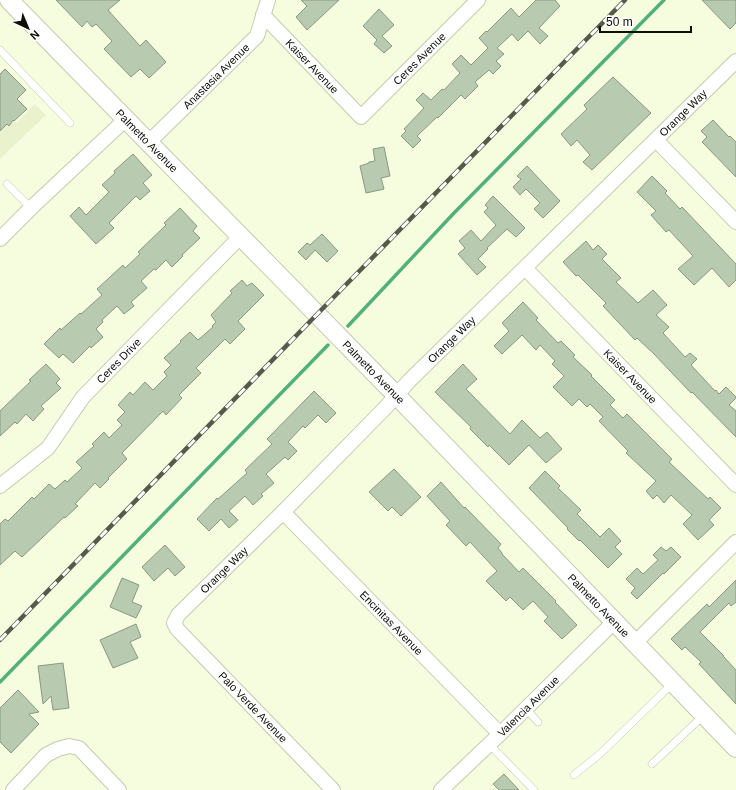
<svg xmlns="http://www.w3.org/2000/svg" width="736" height="790" font-family="Helvetica,sans-serif">
<rect width="100%" height="100%" fill="#f6fddf"/>
<path fill="#eaf2cd" d="M35,104L46,115L0,159V107L16,123Z"/>
<g fill="none" stroke-linecap="round" stroke-linejoin="round">
<path stroke="#52b17a" stroke-width="3.5" d="M348,326L454,213L664,0
M0,682L328,345"/>
</g>
<path fill="#b8cbb1" stroke="#879981" d="M56,0H120L108,10L140,46L146,40L166,62L149,78L140,69L131,77L104,49L112,41L96,24L92,27L87,21L82,27Z
M301,0H339L307,30L296,17L307,6Z
M536,0H555L560,6L539,28L548,36L540,44L528,31L518,41L512,34L497,48L504,54L496,61L501,66L493,74L489,70L475,82L478,86L465,99L461,95L438,118L437,117L417,136L421,140L413,148L401,136L406,131L404,129L424,108L416,100L423,93L431,100L442,89L444,90L460,73L452,64L461,55L471,65L488,48L479,38L486,31L487,32L511,8L519,17Z
M702,0H736V23L730,29Z
M379,9L394,25L382,36L392,46L384,53L374,44L377,40L363,26Z
M5,69L26,90L17,99L27,109L14,121L13,120L9,126L7,124L0,131V74Z
M613,77L651,113L592,170L583,162L590,155L577,140L571,146L561,134L587,109L584,105Z
M713,120L729,137L730,136L736,142V177L702,142L707,137L701,131Z
M384,147L390,176L381,178L384,189L366,193L360,166L369,163V162L375,161L373,149Z
M133,154L152,175L143,183L150,191L140,200L136,196L109,223L114,228L96,244L70,216L79,207L86,215L109,192L102,185L115,173L114,171Z
M527,166L560,201L543,218L534,209L540,203L526,189L520,195L513,187L521,179L517,176Z
M652,176L667,191L665,193L680,209L682,207L736,264V280L729,287L712,268L694,285L678,269L693,256L669,230L666,232L651,215L656,211L637,192Z
M493,196L525,228L516,237L507,229L487,248L488,249L478,259L486,267L477,275L458,254L465,248L459,241L471,230L481,241L496,225L484,212L488,208L485,205Z
M180,208L197,226L193,231L200,238L182,255L183,256L172,267L166,260L156,270L154,269L141,281L147,288L131,302L134,306L124,314L117,306L102,320L103,322L96,329L103,337L91,348L90,346L73,363L63,354L59,358L44,344L60,328L61,330L80,313L81,314L102,295L97,289L123,265L125,268L140,254L138,252L166,225L164,223Z
M322,234L338,251L327,262L315,250L306,260L298,252L307,243L310,245Z
M586,241L593,250L598,245L607,254L602,259L621,278L616,282L638,303L653,290L667,305L656,315L669,327L663,333L685,357L690,353L697,359L691,365L715,391L716,390L719,394L726,387L736,397V398L729,405L736,411V437L692,392L691,393L654,354L637,338L635,340L603,306L606,303L578,275L576,276L563,262Z
M242,280L247,286L252,283L264,295L238,321L245,329L230,344L225,339L196,368L201,373L179,395L182,398L166,415L163,411L122,453L127,459L108,478L109,479L100,488L95,483L75,504L78,506L65,518L64,517L22,557L15,551L0,565V524L5,519L8,521L32,497L34,499L49,484L55,489L65,480L67,482L82,468L76,462L94,446L92,444L104,432L109,438L122,425L117,420L125,412L118,405L130,392L133,395L145,382L153,390L167,376L164,372L171,365L164,358L181,342L180,341L190,332L198,340L213,327L212,326L216,322L211,315L232,293L230,291Z
M523,302L538,318L536,320L558,343L561,341L575,355L573,357L592,375L591,376L615,400L610,405L623,418L627,414L672,459L669,462L708,499L710,497L721,508L709,520L714,525L698,540L683,524L692,515L671,495L664,503L657,495L653,499L646,491L656,481L626,453L628,451L599,421L603,417L590,404L587,407L579,399L572,406L553,387L564,376L552,364L555,361L540,345L536,350L522,335L502,354L494,346L509,331L502,323Z
M46,364L60,379L56,383L61,388L41,406L44,409L33,421L26,414L17,424L15,422L0,436V411L31,381L29,380Z
M463,364L477,379L466,389L510,434L522,420L540,438L547,432L562,449L546,463L529,445L509,465L489,445L488,447L470,429L471,427L435,392Z
M314,391L336,413L326,423L318,415L305,428L303,426L288,442L297,451L288,460L285,457L266,474L274,483L261,494L263,496L253,505L245,496L229,511L238,520L229,528L221,519L209,531L197,519L217,498L218,499L247,473L245,470L272,444L267,439Z
M394,469L421,497L401,516L392,507L388,511L369,492Z
M545,471L560,486L558,488L581,510L577,514L600,537L609,528L621,541L615,547L622,554L608,568L580,540L579,541L567,529L568,528L529,488Z
M441,482L464,508L465,507L501,544L498,548L502,553V554L519,572L523,568L556,601L555,602L577,625L562,639L544,621L548,617L533,601L523,610L510,597L506,601L486,581L497,571L470,542L466,546L446,525L450,521L427,496Z
M165,545L185,567L175,576L168,568L154,581L142,567Z
M661,547L666,551L671,547L681,557L664,574L663,573L637,599L631,593L635,588L626,579L637,568L643,574L658,560L653,555Z
M122,578L139,585L132,602L142,606L136,618L110,607Z
M736,580V602L731,606L729,603L700,632L724,656H723L736,670V704L699,664L701,662L685,647L682,650L671,639L707,604L709,607Z
M136,624L141,637L130,642L138,658L113,668L100,640Z
M63,663L69,708L53,710L51,696L43,704L38,666Z
M18,690L39,712L29,714L39,724L11,753L0,742V708Z
M504,774L519,790H499L493,784Z"/>
<g fill="none" stroke-linecap="round" stroke-linejoin="round">
<defs>
<path id="service" d="M0,50L70,123
M7,184L31,208
M526,709L538,722
M489,744L534,790
M652,764L704,715
M574,775L601,753L673,683"/>
<g id="minor">
<path id="s1" d="M263,15L361,117L478,0"/>
<path d="M656,140L736,222"/>
<path id="s2" d="M149,142L257,36L268,0"/>
<path d="M0,239L31,208L126,119"/>
<path id="s3" d="M525,268L736,485"/>
<path id="s4" d="M0,486L48,448L83,397L240,237"/>
<path id="s5" d="M283,512L500,734"/>
<path d="M635,643L736,542"/>
<path d="M13,790L46,755L58,749L69,746L79,748L119,790"/>
<path id="s6" d="M333,790L178,630L174,623L178,615L283,512L386,407L409,381L736,61"/>
<path id="s7" d="M441,790L500,734L615,621"/>
</g>
<g id="tertiary">
<path id="s8" d="M9,0L397,396L736,748"/>
</g>
</defs>
<use href="#service" stroke="#c4cbae" stroke-width="8"/>
<use href="#minor" stroke="#c4cbae" stroke-width="16"/>
<use href="#tertiary" stroke="#c4cbae" stroke-width="20"/>
<use href="#service" stroke="#fff" stroke-width="7"/>
<use href="#minor" stroke="#fff" stroke-width="14"/>
<use href="#tertiary" stroke="#fff" stroke-width="18"/>
<defs>
<path id="rail" d="M0,640L329,302L625,0"/>
</defs>
<use href="#rail" stroke="#565a4a" stroke-width="4.5"/>
<use href="#rail" stroke="#fff" stroke-width="3" stroke-dasharray="9" stroke-linecap="butt"/>
</g>
<g text-anchor="middle" stroke-width="3" stroke-linejoin="round" paint-order="stroke">
<g font-size="11" fill="#0e1007" stroke="#fff">
<text dy="4" stroke="none"><textPath href="#s1" startOffset="224">Ceres Avenue</textPath></text>
<text dy="4" stroke="none"><textPath href="#s1" startOffset="71">Kaiser Avenue</textPath></text>
<text dy="4" stroke="none"><textPath href="#s2" startOffset="94">Anastasia Avenue</textPath></text>
<text dy="4" stroke="none"><textPath href="#s6" startOffset="952">Orange Way</textPath></text>
<text dy="4" stroke="none"><textPath href="#s8" startOffset="197">Palmetto Avenue</textPath></text>
<text dy="4" stroke="none"><textPath href="#s6" startOffset="628">Orange Way</textPath></text>
<text dy="4" stroke="none"><textPath href="#s4" startOffset="174">Ceres Drive</textPath></text>
<text dy="4" stroke="none"><textPath href="#s8" startOffset="521">Palmetto Avenue</textPath></text>
<text dy="4" stroke="none"><textPath href="#s3" startOffset="151">Kaiser Avenue</textPath></text>
<text dy="4" stroke="none"><textPath href="#s6" startOffset="304">Orange Way</textPath></text>
<text dy="4" stroke="none"><textPath href="#s8" startOffset="845">Palmetto Avenue</textPath></text>
<text dy="4" stroke="none"><textPath href="#s5" startOffset="155">Encinitas Avenue</textPath></text>
<text dy="4" stroke="none"><textPath href="#s7" startOffset="121">Valencia Avenue</textPath></text>
<text transform="translate(253 707) rotate(46)" y="4">Palo Verde Avenue</text>
</g>
</g>
<g transform="translate(28 28) rotate(136)" stroke="#ffffff" stroke-width="3" paint-order="stroke">
<path d="M0-3L7 15L0 10L-7 15Z" fill="#0e1007"/>
<text y="-6" font-size="11" font-weight="bold" text-anchor="middle" fill="#0e1007">N</text>
</g>
<path d="M600 26v6h91v-6" fill="none" stroke="#0e1007" stroke-width="2"/>
<text x="606" y="26" font-size="12" fill="#0e1007" stroke="#ffffff" stroke-width="3" paint-order="stroke">50 m</text>
</svg>
